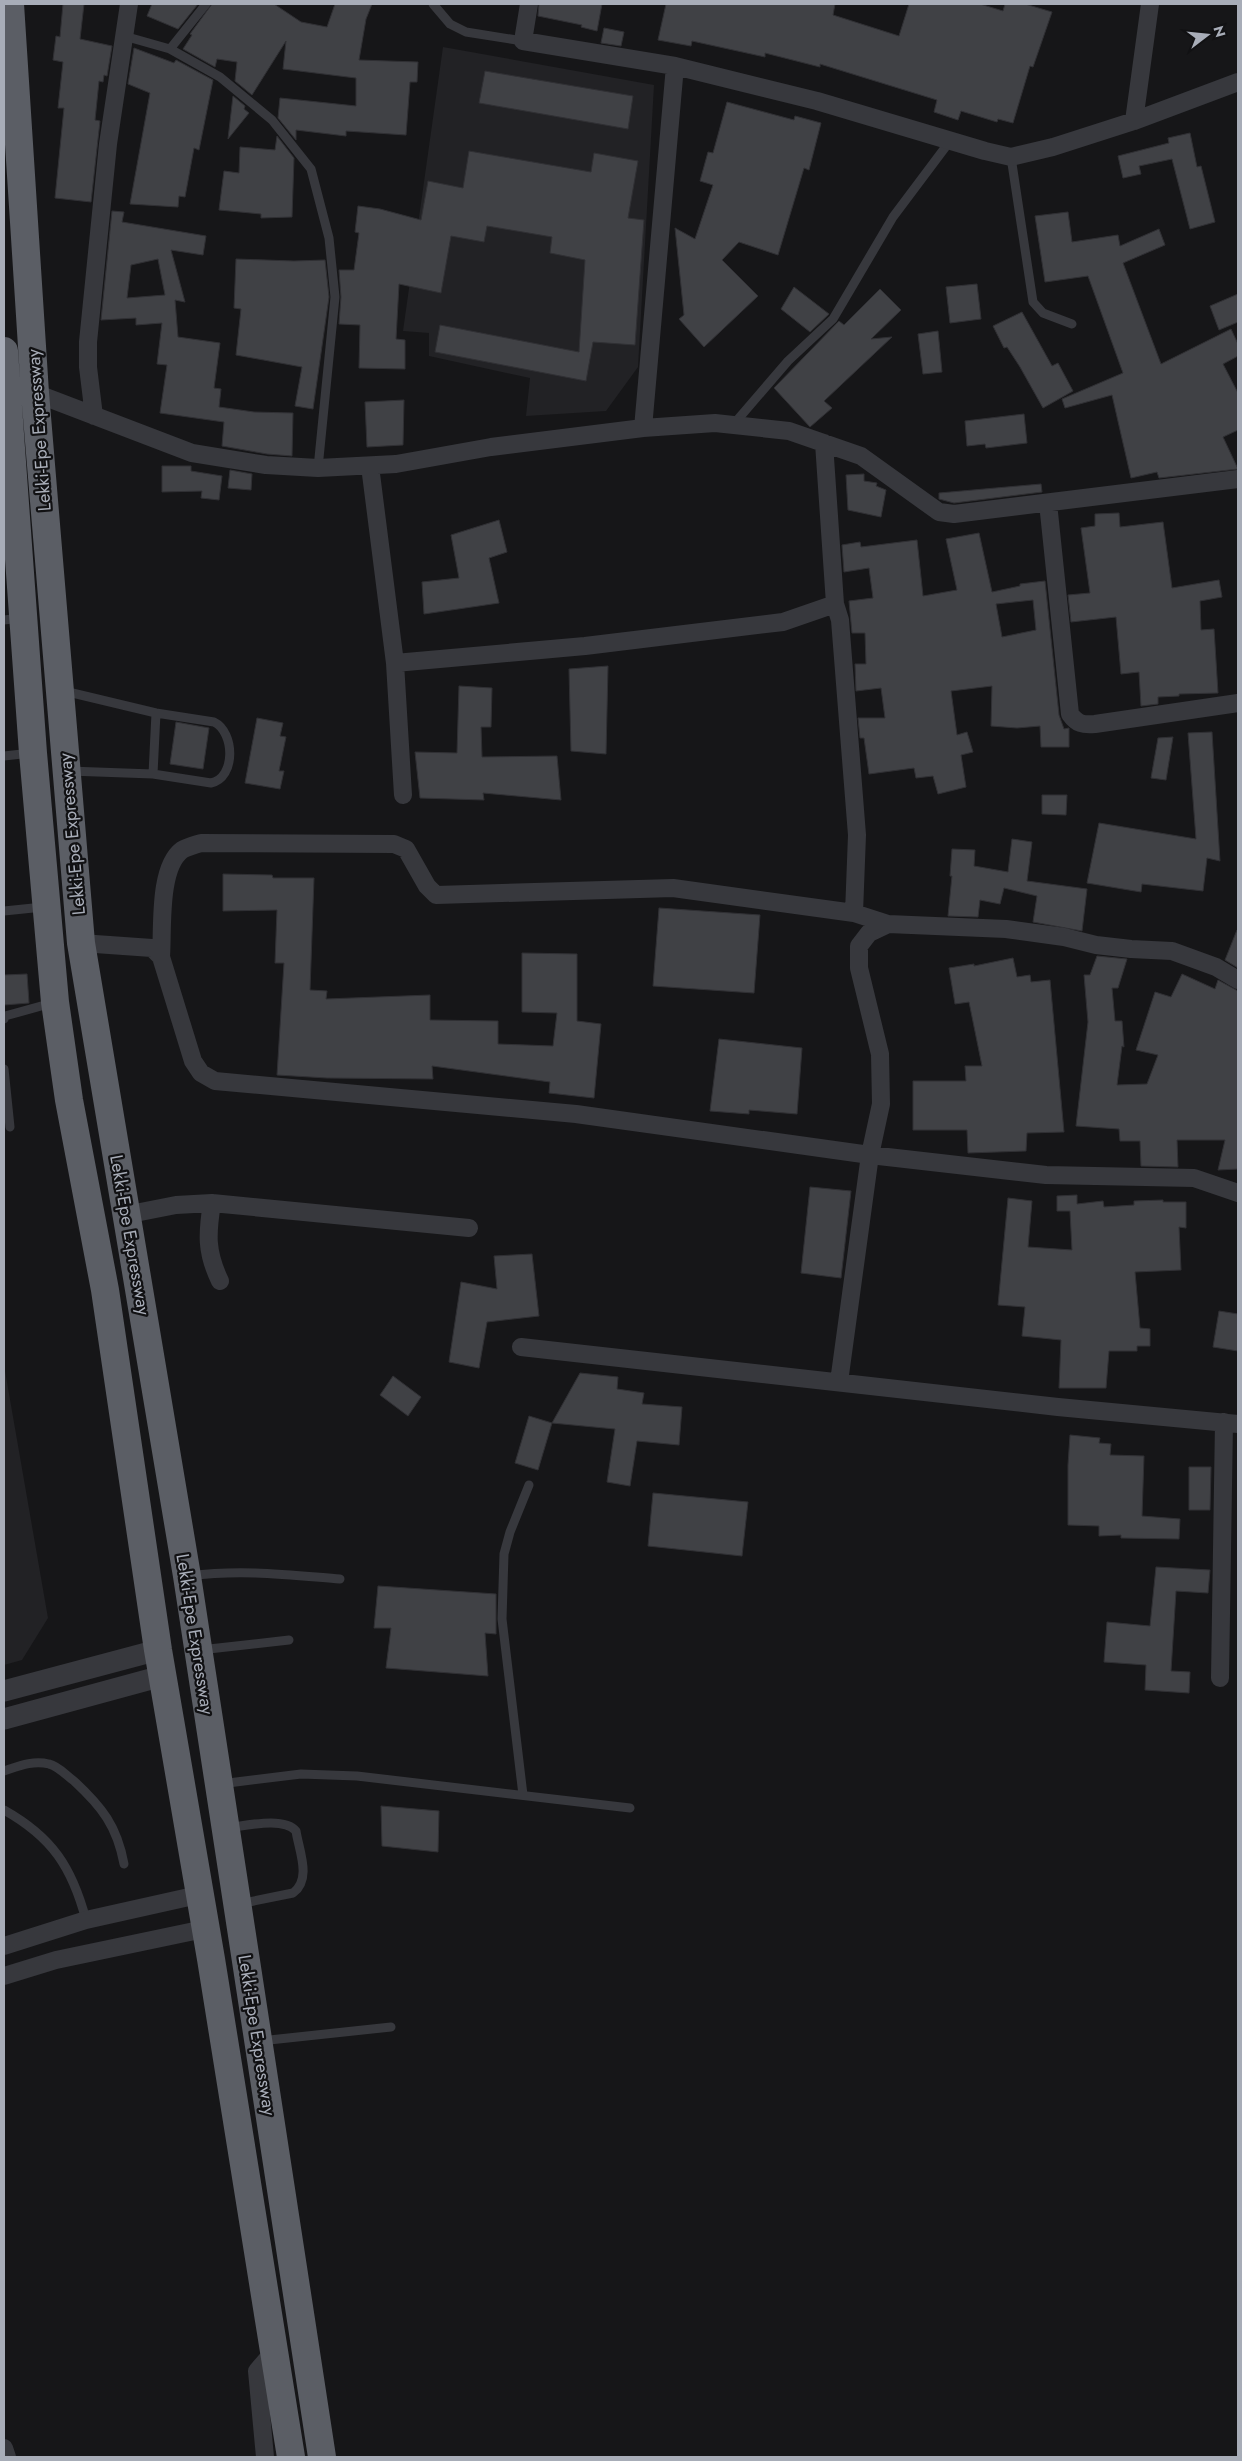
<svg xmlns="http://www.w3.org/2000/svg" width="1242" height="2461" font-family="Jost,sans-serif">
<rect width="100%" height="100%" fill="#161618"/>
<path fill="#222225" d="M443,47L654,85L638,367L606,411L526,416L530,378L429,356V333L403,331Z
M4,1365L48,1618L22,1660L4,1665Z"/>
<path fill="#404145" stroke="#303034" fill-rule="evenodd" d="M63,4H84L80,39L112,46L107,76L104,75L103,82L99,81L95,120L100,121L91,202L55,198L64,108H58L63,62L53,60L56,36L60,37Z
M152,4H198L178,29L147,16Z
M212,4H274L301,22L327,27L335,4H372L366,19L359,60L418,62L417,82H410L406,135L346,131V136L296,130V140L278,118L280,98L356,106V78L283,69L286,41L252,95L235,81L237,62L217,59L215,67L183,49L192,35L190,34Z
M539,4H602L597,31L581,27L582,25L538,16Z
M666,4H835L833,15L899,36L909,4H980L1003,11L1005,4H1025L1052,12L1033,67L1030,66L1013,123L998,119L997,122L961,111L958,120L934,112L937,100L820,64V67L765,53V57L692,41L691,46L658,40Z
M604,28L624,32L621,46L601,43Z
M134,48L174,63L176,60L213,80L199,150L194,148L185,197L179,196L178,207L130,204L150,93L128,84Z
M485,71L633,96L628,129L479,103Z
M233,96L245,106L244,109L249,113L228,139Z
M727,102L794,120L795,116L821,123L809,170L804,168L778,255L739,242L722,260L758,296L704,347L679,319L684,315L675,228L695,239L713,185L700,181L708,152L713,153Z
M1190,133L1197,167L1201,166L1215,222L1190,229L1172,159L1139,166L1141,174L1123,178L1118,156L1169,143L1168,138Z
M277,136L294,158L292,217L261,218V214L219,210L224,171L239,173L240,147L275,150Z
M469,151L591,172L594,153L638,161L628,218L644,220L635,345L593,342L586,381L435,352L440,325L579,352L585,260L550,253L552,237L487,226L484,242L451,236L441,293L399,284L396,339L405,340V369L359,368L360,325L339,324L341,297L339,270H354L359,233L355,232L358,206L380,209L421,220L428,181L463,188Z
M112,211L124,212L122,222L206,236L203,255L171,250L185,302L175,300L178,337L220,343L214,388L221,389L219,407L254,412L293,413L292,456L267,454L222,446L224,422L160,413L167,365L157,364L162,323L136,325V318L101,320ZM158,259L165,295L127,298L131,265Z
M1068,212L1072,242L1118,235L1120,246L1159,229L1165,245L1123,263L1161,364L1231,329L1238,344V356L1223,364L1238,393V430L1223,437L1238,469L1159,478L1157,472L1131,478L1112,395L1065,408L1062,399L1123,373L1088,276L1045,282L1035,216Z
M236,259L294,261L325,260L329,297L313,409L295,406L302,367L236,355L241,309L234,308Z
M977,284L981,319L950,323L946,287Z
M794,287L829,314L810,332L781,309Z
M880,289L901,310L871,339L892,337L824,401L832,408L810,427L774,388L839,321L844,325Z
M1238,294V322L1219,330L1210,306Z
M1022,312L1052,366L1058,363L1073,391L1043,408L1020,367L1007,347L1004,348L993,326Z
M938,331L942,372L923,374L918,334Z
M404,400L403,445L367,447L365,402Z
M1024,414L1027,443L986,448L985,444L967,446L965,421Z
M162,466H191V471L222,476L219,500L201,498L202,491L162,492Z
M230,470L252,474L251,490L228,488Z
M864,474V481L877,483L876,486L886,490L881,517L848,510L846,475Z
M1041,484L1042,492L954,503L939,499V493Z
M1119,513L1120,527L1163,522L1172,588L1219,580L1222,597L1200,601L1201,630L1214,629L1218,693L1179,694V696L1158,697V704L1141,706L1139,672L1121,674L1116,617L1071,622L1068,595L1090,593L1081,528L1095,526V514Z
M499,520L507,552L489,558L499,603L424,614L422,582L459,578L451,535Z
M979,533L992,592L1020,586V584L1045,581L1059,715L1064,729L1069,728V747H1041L1040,726L1017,728L991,726L992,686L951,691L957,735L967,732L973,752L961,755L966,787L938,794L933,776L916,778L914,768L869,774L864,738H860L858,718H885L881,688L856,691L855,664H866L865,633H852L849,601L873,598L869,568L844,572L842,545L860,542L861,547L917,540L923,596L957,590L946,539ZM1033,600L1036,630L1002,637L996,604Z
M608,666L606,754L571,751L569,669Z
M459,686L492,688L491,727H481L482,757L557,756L561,800L483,793L484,800L420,798L415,752L457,753Z
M257,718L283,723L280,736L286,737L279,771H284L280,789L245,783Z
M176,722L209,728L203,769L170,764Z
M1212,732L1220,861L1207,858L1203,891L1142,884L1141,892L1087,883L1099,823L1196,839L1188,733Z
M1173,737L1166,780L1151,778L1158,738Z
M1042,795H1067L1066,815L1042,814Z
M1012,839L1032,842L1027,881L1087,889L1082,931L1033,922L1037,896L1004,888L1000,904L980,900L978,917L948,916L952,876H950L952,849L975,850L974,866L1008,872Z
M223,874L272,875L273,878H314L310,990L327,991L326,999L430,995V1020L498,1021V1044L553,1046L557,1013L522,1012V953L577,954V1021L601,1024L594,1098L549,1093L550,1082L432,1066L433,1079L327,1078L277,1075L284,963H275L277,910L223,911Z
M659,908L760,915L754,993L653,986Z
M1237,930L1238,931V968L1225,960Z
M1097,956L1127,959L1118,988H1112L1115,1021H1122L1124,1047L1122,1046L1117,1085L1147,1084L1158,1055L1136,1050L1155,992L1171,997L1182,974L1215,989L1218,980L1238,991V1169L1218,1170L1225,1140H1177L1178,1167L1141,1166L1140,1141H1120L1119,1129L1076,1126L1088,1022L1084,975H1090Z
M1013,958L1017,977L1030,975L1031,982L1050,980L1064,1132L1027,1133L1026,1151L968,1153L967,1130H913V1081H966L965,1066H982L969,1002L955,1004L949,968L974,964V966Z
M27,974L29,1003L4,1005V975Z
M719,1039L802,1048L797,1114L749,1110V1114L710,1111Z
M810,1187L851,1191L841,1278L801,1273Z
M1077,1195V1204L1103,1201L1104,1207L1134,1205V1201L1163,1200V1202H1186V1228L1179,1227L1181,1270L1135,1272L1140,1328L1150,1329V1346H1137V1351H1109L1106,1388H1059L1061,1340L1022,1336L1025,1307L998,1305L1008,1198L1032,1201L1028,1247L1072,1250L1070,1211H1057V1196Z
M532,1254L539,1316L487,1322L479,1368L449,1362L461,1282L497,1289L494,1256Z
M1219,1311L1238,1314V1351L1213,1347Z
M580,1373L618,1377L617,1389L644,1393L642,1404L682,1407L679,1445L637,1441L630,1486L607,1482L615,1429L552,1423Z
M393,1376L421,1397L408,1416L380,1395Z
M529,1416L552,1423L538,1470L515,1463Z
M1070,1435L1100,1438L1099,1443L1111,1444L1110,1455L1144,1456L1142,1516L1180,1519L1179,1539L1121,1538V1535L1099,1536V1526L1068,1525V1465Z
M1189,1467H1211L1210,1510H1189Z
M653,1493L748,1502L742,1556L648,1546Z
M1156,1567L1210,1570L1208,1593L1176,1591L1171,1671L1190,1672L1189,1693L1145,1690L1146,1665L1104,1662L1107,1622L1150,1626Z
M378,1586L496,1594V1634L485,1633L488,1676L386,1668L391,1628H374Z
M381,1806L439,1811L438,1852L382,1846Z"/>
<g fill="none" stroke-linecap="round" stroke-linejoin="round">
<path stroke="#37383d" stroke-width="9" d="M433,4L450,24L466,32L523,41
M124,36L170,49L220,77L272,120L311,169L329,238L335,297L318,468
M170,49L206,4
M1011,157L1033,302L1043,313L1072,324
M733,425L788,361L833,319L893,217L950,141
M4,620L20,618
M64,691L156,713L214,722C235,732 236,778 211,783L153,774L69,771
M4,756L31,753
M153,774L156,713
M4,911L43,907
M4,1019L5,1016L52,1003
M4,1069L10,1127
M190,1576C241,1569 290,1575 340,1579
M200,1650L289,1640
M4,1771C19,1766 33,1760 49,1764C58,1766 66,1775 74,1781C102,1807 117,1826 124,1864
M220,1784L301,1774L357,1776L630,1808
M523,1795L502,1619L504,1554L510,1532L529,1485
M4,1810C52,1837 72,1867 86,1920
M227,1828C245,1826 284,1816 296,1831C299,1851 312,1879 293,1893L239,1904
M260,2041L391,2027"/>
<path stroke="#37383d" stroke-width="18" d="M529,4L523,41L675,66L817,101L985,151L1011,157L1053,147L1134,121L1238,82
M1134,121L1150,4
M35,393L192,453L266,465L318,468L396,464L491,447L643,428L715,423L789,431L861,456L939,512L954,514L1238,479
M94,416L88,367V342L108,144L129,4
M643,428L675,66
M370,466L395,663L403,795
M1048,503L1070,714C1077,724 1083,725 1095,724L1238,703
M835,604L840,620L857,835L854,913
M395,663L585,646L783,622L835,604L824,443
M81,943L152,948L161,957L193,1061L201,1073L215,1081L576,1114L870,1155L1046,1175L1194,1178L1238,1193
M161,957C163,929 158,868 182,850C187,847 195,845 201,843L394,844L406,849L427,886L436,895L673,888L854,913L888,924
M212,1203C207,1234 206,1252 220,1281
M125,1215L176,1205L212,1203L469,1228
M521,1347L1058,1407L1238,1424
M839,1382L870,1155L881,1104L880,1054L859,968V946L869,933L888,924L1006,929L1064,937L1096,945L1131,949L1172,951L1216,967L1238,980
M1220,1678L1224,1422
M4,1946L86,1920L198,1895
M4,1976L56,1960L204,1929
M4,2448L7,2457
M265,2457L257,2371L275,2350"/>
<path stroke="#37383d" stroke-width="21" d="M4,1691L158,1650
M4,1719L162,1676"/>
<path stroke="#5b5e65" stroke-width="28" d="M10,4L35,393L81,943L187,1576L322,2457
M4,351L33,753L55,1002L69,1100L105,1290L158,1650L211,1959L291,2457"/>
</g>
<g text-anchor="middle" stroke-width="4.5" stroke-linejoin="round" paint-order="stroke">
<g font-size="18" fill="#a8adb8" stroke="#111113">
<text transform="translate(39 430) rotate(-94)" y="6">Lekki-Epe Expressway</text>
<text transform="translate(72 834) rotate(-95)" y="6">Lekki-Epe Expressway</text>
<text transform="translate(130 1235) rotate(80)" y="6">Lekki-Epe Expressway</text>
<text transform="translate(195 1634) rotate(81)" y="6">Lekki-Epe Expressway</text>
<text transform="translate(257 2035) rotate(81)" y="6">Lekki-Epe Expressway</text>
</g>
</g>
<rect width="1242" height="2461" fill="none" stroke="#a8adb8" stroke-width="10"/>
<g transform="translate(1207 35) rotate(74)" stroke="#111113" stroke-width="4" paint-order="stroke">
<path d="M0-4L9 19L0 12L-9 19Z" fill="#a8adb8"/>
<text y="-8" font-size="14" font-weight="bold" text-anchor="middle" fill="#a8adb8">N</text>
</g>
</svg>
